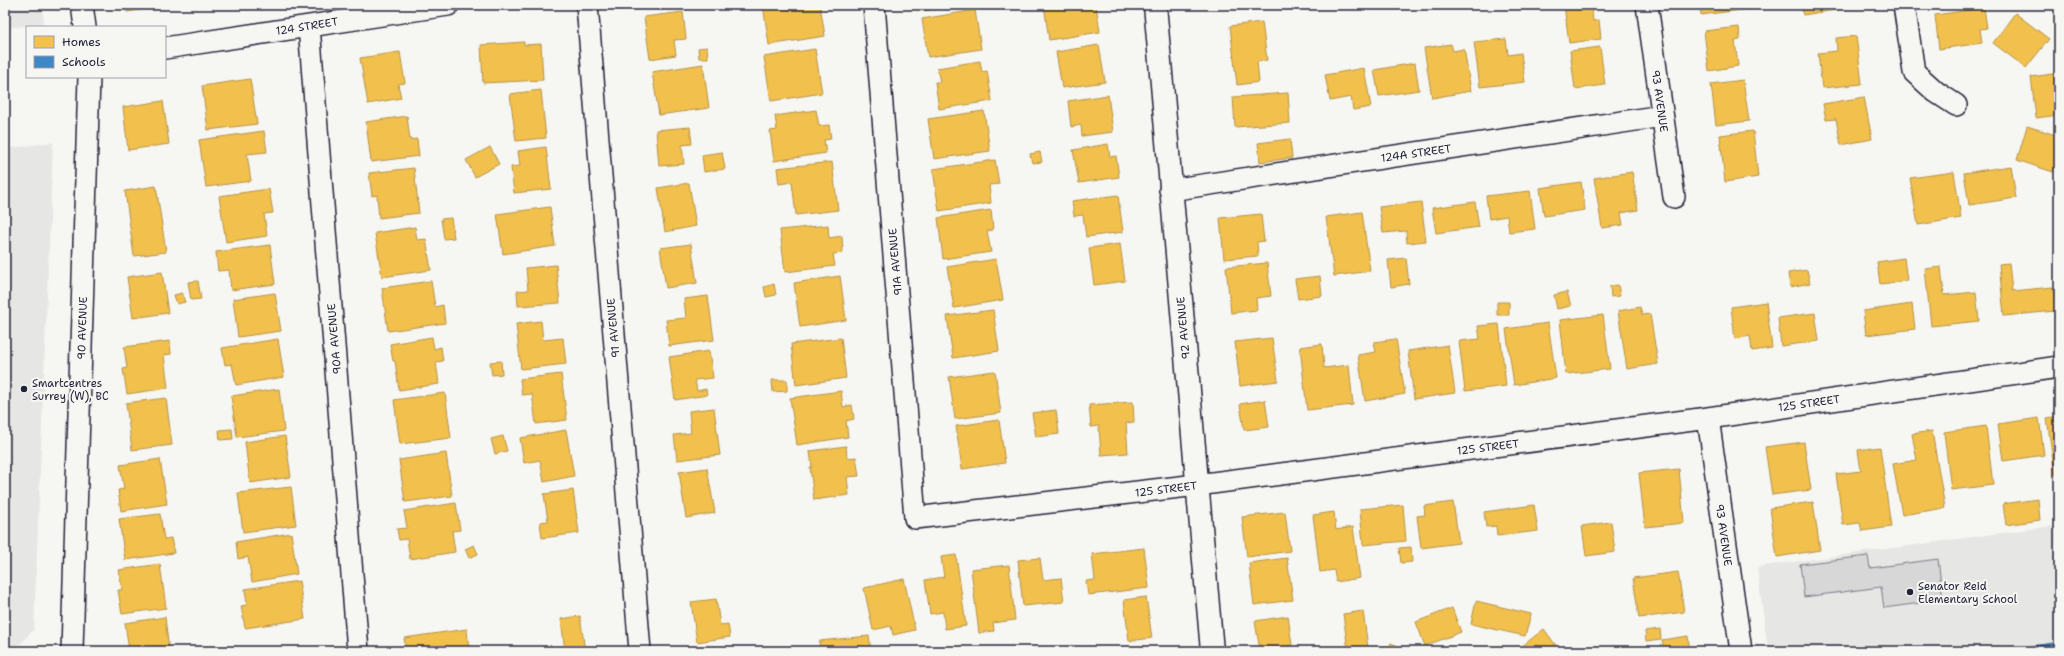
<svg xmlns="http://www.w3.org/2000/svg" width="2064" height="656" font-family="'Shantell Sans',sans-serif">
<rect width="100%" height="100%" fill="#f6f6f2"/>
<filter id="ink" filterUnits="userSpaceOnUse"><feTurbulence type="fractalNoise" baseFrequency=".025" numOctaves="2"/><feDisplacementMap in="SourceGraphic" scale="8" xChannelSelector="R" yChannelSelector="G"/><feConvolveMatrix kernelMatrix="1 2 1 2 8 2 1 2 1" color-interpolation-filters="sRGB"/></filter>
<g filter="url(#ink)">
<path fill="#e6e6e4" d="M5,5H42L44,24L5,28Z
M53,142L34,629L20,644L5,647V149Z
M2059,525V651H1768L1757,567Z"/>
<path fill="#d7d7d7" stroke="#7c7c89" d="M1868,556L1870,568L1938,559L1943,600L1884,608L1881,587L1804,597L1800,564Z"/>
<path fill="#f2c14e" stroke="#b49148" d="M126,5H172L127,12Z
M763,5H820L825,36L769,45Z
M920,5H962L921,11Z
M1044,5H1096L1100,32L1049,40Z
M1564,5H1591L1593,21L1599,20L1601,39L1569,43Z
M1700,5H1750V9L1701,15Z
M1801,5H1854L1855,7L1803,15Z
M1984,8L1987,28L1980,29L1982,43L1939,49L1935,15Z
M975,10L981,49L928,57L922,19Z
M683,12L686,39L674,40L676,55L650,59L644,17Z
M2015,13L2049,39L2026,68L1993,43Z
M1262,22L1267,60L1257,62L1259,82L1237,85L1230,26Z
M1739,27L1740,40L1735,41L1738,66L1709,71L1704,31Z
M1856,36L1862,84L1822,88L1818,53L1837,51L1836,38Z
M1506,39L1508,55L1521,53L1525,82L1480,87L1474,42Z
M524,42V45L541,44L543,80L483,83L481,45Z
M1451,44L1453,51L1464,49L1471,91L1432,98L1424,48Z
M1099,45L1105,82L1062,88L1056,52Z
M707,47L708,58H699L698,48Z
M1600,47L1605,85L1575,89L1570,51Z
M815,49L822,93L771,101L764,57Z
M400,52L405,83L398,84L401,98L368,104L360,58Z
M980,61L982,72L987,71L992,101L939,109L935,82H940L937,68Z
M1415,63L1419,90L1379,96L1374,70Z
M703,64L709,108L659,115L652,72Z
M1364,68L1371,107L1353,110L1351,97L1330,101L1325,75Z
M2059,73V115L2036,118L2031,77Z
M250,79L257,124L208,130L202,86Z
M1743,80L1749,121L1716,125L1711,84Z
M541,90L546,138L516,141L510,94Z
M1288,93L1290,123L1235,127L1233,97Z
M1108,95L1113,132L1082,136L1081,125L1071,127L1068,101Z
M1864,97L1872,139L1841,145L1836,119L1826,120L1823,104Z
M163,101L169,144L128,150L123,107Z
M816,110L819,126L829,125L831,139L824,140L826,153L774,161L770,131L777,130L775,116Z
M984,111L990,151L934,159L928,119Z
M407,116L410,140L417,139L419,156L371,162L366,122Z
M2027,126L2059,136V152L2053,172L2017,160Z
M690,127L692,144L682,145L684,164L659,166L656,130Z
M264,131L267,152L247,154L251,181L206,187L199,140Z
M1753,131L1758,177L1725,182L1720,135Z
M1290,139L1292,158L1260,162L1258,143Z
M1108,144L1110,157L1116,156L1119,177L1079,183L1073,150Z
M490,147L499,164L475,177L466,160Z
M546,147L551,189L514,193L511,167L520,166L518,151Z
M722,152L725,169L704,172L702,155Z
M1040,152L1042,162L1032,163L1030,154Z
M995,160L999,184L989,185L991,203L939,211L933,169Z
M832,162L838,210L796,215L792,182L779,184L777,168Z
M2011,166L2016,198L1969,205L1964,173Z
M414,168L419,213L379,218L377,195L372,196L369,173Z
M1632,172L1638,210L1621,213L1623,225L1602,228L1594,178Z
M1954,172L1961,218L1918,225L1910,178Z
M1581,182L1585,210L1544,216L1540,188Z
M689,183L696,226L665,232L658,188Z
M156,186L166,252L134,256L125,191Z
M269,189L273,213L264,214L267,236L226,242L219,196Z
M1530,191L1535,229L1509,232L1507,216L1489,219L1486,196Z
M1118,195L1123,232L1086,237L1083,215L1074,216L1072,201Z
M1421,202L1426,241L1407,243L1406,231L1383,233L1379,207Z
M1475,202L1479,227L1436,233L1432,208Z
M550,207L555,246L503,254L497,214Z
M991,210L993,230L987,231L991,252L943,259L938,218Z
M1362,212L1370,271L1334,276L1326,217Z
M1261,214L1264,241L1257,242L1258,256L1224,259L1220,218Z
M451,218L454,238L444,239L441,219Z
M828,225L829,238L842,236L843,253L833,254L835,266L785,272L780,230Z
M415,227L417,240L426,239L431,270L382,277L375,233Z
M691,244L697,283L666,288L660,248Z
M1120,244L1125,281L1094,285L1089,248Z
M270,245L275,284L231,290L229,270L218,271L216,252Z
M1406,258L1409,284L1391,287L1388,260Z
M1904,258L1907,281L1880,284L1877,262Z
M996,259L1003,300L954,308L947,267Z
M1267,263L1271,296L1256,298L1257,310L1231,313L1226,267Z
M2009,263L2012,291L2053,287L2055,311L2004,316L1999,264Z
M556,265L560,303L518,306L517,291L528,290L526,268Z
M1941,267L1944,295L1976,292L1979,321L1931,326L1925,269Z
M1807,270L1810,283L1790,287L1788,273Z
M162,272L168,313L133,318L127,277Z
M840,276L846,320L800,327L794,283Z
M1320,276L1322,296L1298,299L1295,279Z
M198,281L201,299L191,300L188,282Z
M431,281L435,307L443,305L445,323L388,331L382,288Z
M774,284L776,295L766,297L764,287Z
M1618,285L1620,296L1611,297L1610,286Z
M1567,292L1571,306L1557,309L1554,295Z
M182,293L185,302L177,304L174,295Z
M275,293L281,331L238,337L233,299Z
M708,296L714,340L669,346L666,320L686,318L684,299Z
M1497,302H1509V315H1497Z
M1766,302L1772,348L1752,351L1750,336L1735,339L1731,307Z
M1912,304L1915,329L1866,335L1863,311Z
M1640,307L1642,315L1650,314L1658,364L1627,369L1618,311Z
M993,310L999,351L953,358L947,316Z
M1815,313L1819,341L1781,346L1778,318Z
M1603,315L1610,369L1566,374L1560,320Z
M541,321L543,340L563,338L566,364L521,369L516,324Z
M1548,323L1556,378L1514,385L1506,329Z
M1499,324L1506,386L1465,391L1459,341L1480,339L1478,326Z
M432,337L434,349L441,347L443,361L436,362L439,384L399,390L395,361H393L390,344Z
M841,338L846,378L796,385L791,344Z
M1272,338L1278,381L1240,386L1235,342Z
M278,339L284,377L236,385L232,364L225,365L222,348Z
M1396,339L1405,394L1365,401L1358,355L1376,352L1374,342Z
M170,341L171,354L164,355L168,388L127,394L123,369L127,368L124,347Z
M1322,344L1324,368L1349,365L1353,405L1307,410L1300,347Z
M1448,345L1455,393L1414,399L1408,351Z
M709,351L713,378L695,380L697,391L706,389L707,395L675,400L669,357Z
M501,361L502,374L492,375L490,362Z
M995,371L1001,413L955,419L949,377Z
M561,374L567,420L536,424L532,394L522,395L520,379Z
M772,380H787V391L773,392Z
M279,389L284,431L237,437L231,396Z
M841,391L843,407L852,405L854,419L846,421L848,437L797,445L790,398Z
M445,393L451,438L400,444L394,400Z
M166,398L172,445L132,450L126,403Z
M1265,400L1269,427L1244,430L1240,404Z
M1133,402L1134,422L1126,423L1128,453L1101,455L1099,426L1091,427L1089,405Z
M714,408L720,455L677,460L674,435L691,433L689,411Z
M1056,410L1059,434L1036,437L1032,413Z
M2059,416V475H2055L2047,418Z
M2039,418L2044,455L2003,461L1998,424Z
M999,420L1005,463L962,469L956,426Z
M1986,426L1993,485L1951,490L1944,432Z
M232,429L233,439L220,440L219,430Z
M566,430L574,476L544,482L540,460L524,463L520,438Z
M1932,431L1945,508L1902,515L1893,464L1917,460L1912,434Z
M285,436L291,477L250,483L245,442Z
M503,436L507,451L495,454L491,439Z
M1804,442L1811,490L1772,495L1765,447Z
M846,446L847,458L856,457L859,476L847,477L849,495L814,500L810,467H812L810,451Z
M1880,447L1891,527L1862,531L1860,523L1843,525L1836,474L1861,471L1858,450Z
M446,453L452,496L405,502L399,460Z
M160,459L167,504L121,511L118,490L124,489L120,465Z
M707,468L715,513L686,518L679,472Z
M1679,469L1684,523L1645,527L1639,473Z
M291,487L296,525L243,532L238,493Z
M573,490L579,533L542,538L540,522L548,521L544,494Z
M2038,499L2040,520L2006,525L2003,504Z
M1453,502L1459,543L1421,548L1417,516L1425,515L1424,506Z
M1813,502L1820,550L1777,557L1770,508Z
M456,503L460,530L452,531L455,552L410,559L407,539L399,540L397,529L407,528L404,511Z
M1403,505L1406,541L1363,545L1360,509Z
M1534,505L1538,531L1497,536L1496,526L1486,527L1484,512Z
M1285,512L1290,551L1247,557L1242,517Z
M1334,512L1336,530L1353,527L1360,578L1336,582L1334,570L1320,572L1313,515Z
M160,514L164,539L171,538L174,553L125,560L119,519Z
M1611,522L1615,552L1586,556L1582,526Z
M291,533L297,574L252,582L248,557L238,559L236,542Z
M474,545L478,554L469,558L465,549Z
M1411,547L1412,562L1401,563L1399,548Z
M1144,548L1149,588L1088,595L1086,581L1095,580L1092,554Z
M956,555L966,626L945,629L943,612L930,614L925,580L944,577L941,557Z
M1040,558L1043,580L1061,578L1064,602L1023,606L1018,560Z
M1287,558L1293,600L1254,605L1249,563Z
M160,564L166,608L122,614L118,590H122L119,570Z
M1009,565L1015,620L993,623L994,631L979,633L971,569Z
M1678,572L1684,612L1639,618L1633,578Z
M904,579L915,630L893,635L891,626L873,630L864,588Z
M299,581L305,619L245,628L241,606L247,605L245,589Z
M1146,597L1152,638L1129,641L1124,600Z
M716,599L720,625L728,624L730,637L697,642L691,602Z
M1476,601L1531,614L1525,636L1471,624Z
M1452,608L1461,632L1425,646L1416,622Z
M1363,611L1368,648L1348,650L1343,614Z
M580,616L585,651H565L561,619Z
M1288,616L1292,645L1283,647L1284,651H1260L1255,621Z
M165,617L169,651H129L125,623Z
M467,629L469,651H406L404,638Z
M1544,629L1560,651H1524L1521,647Z
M1660,629L1661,639L1646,641L1645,631Z
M869,636L871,651H820L819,641Z
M1688,636L1690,651H1664L1662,640Z
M1391,643L1410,651H1387Z"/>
<path fill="#3f88c5" stroke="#36699c" d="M2053,643L2054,650L2059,649V651H1995Z"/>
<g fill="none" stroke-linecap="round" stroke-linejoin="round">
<defs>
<path id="minor" d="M82,5L85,27
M587,5L640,651
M874,5L915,518L1197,485L1708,418L2059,367
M1647,5L1674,197
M1904,5L1914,72L1936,92L1956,105
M309,26L358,651
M165,48L448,5
M1170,190L1662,116
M1708,418L1741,651
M72,651L89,77"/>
<path id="tertiary" d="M1155,5L1212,651"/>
</defs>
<use href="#minor" stroke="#22223b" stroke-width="24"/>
<use href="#tertiary" stroke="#22223b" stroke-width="25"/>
<use href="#minor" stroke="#f6f6f2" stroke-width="21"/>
<use href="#tertiary" stroke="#f6f6f2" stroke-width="22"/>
</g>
</g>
<g fill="#22223b" stroke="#f6f6f2" stroke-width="1.5">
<circle cx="24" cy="389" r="4"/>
<circle cx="1910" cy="592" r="4"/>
</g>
<g text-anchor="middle" stroke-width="4" stroke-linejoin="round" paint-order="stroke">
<g font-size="11" fill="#22223b" stroke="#f6f6f2">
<text transform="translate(307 26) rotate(-9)" y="4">124 STREET</text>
<text transform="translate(1660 101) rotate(82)" y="4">93 AVENUE</text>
<text transform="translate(1416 153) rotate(-8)" y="4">124A STREET</text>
<text transform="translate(895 262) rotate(-95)" y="4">91A AVENUE</text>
<text transform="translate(82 328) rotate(-88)" y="4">90 AVENUE</text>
<text transform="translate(613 328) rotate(-95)" y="4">91 AVENUE</text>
<text transform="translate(1183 328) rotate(-95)" y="4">92 AVENUE</text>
<text transform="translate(334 339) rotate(-95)" y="4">90A AVENUE</text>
<text transform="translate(1809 403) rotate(-8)" y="4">125 STREET</text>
<text transform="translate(1488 447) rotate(-7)" y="4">125 STREET</text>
<text transform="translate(1166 489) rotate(-7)" y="4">125 STREET</text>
<text transform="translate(1724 535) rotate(82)" y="4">93 AVENUE</text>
</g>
<g font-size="11" fill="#22223b" stroke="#f6f6f2" text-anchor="start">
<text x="32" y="387">Smartcentres<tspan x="32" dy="13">Surrey (W), BC</tspan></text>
<text x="1918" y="590">Senator Reid<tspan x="1918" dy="13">Elementary School</tspan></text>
</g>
</g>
<rect width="2064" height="656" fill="none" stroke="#f6f6f2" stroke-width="20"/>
<rect x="10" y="10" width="2044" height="636" fill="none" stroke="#22223b" stroke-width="1.5" filter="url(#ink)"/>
<rect x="26" y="26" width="140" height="52" fill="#f6f6f2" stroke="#a1a1a9"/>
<rect x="34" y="36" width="20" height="12" fill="#f2c14e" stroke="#a1a1a9"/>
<text x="62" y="46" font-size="12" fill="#22223b">Homes</text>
<rect x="34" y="56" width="20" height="12" fill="#3f88c5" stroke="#a1a1a9"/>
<text x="62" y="66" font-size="12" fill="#22223b">Schools</text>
</svg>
